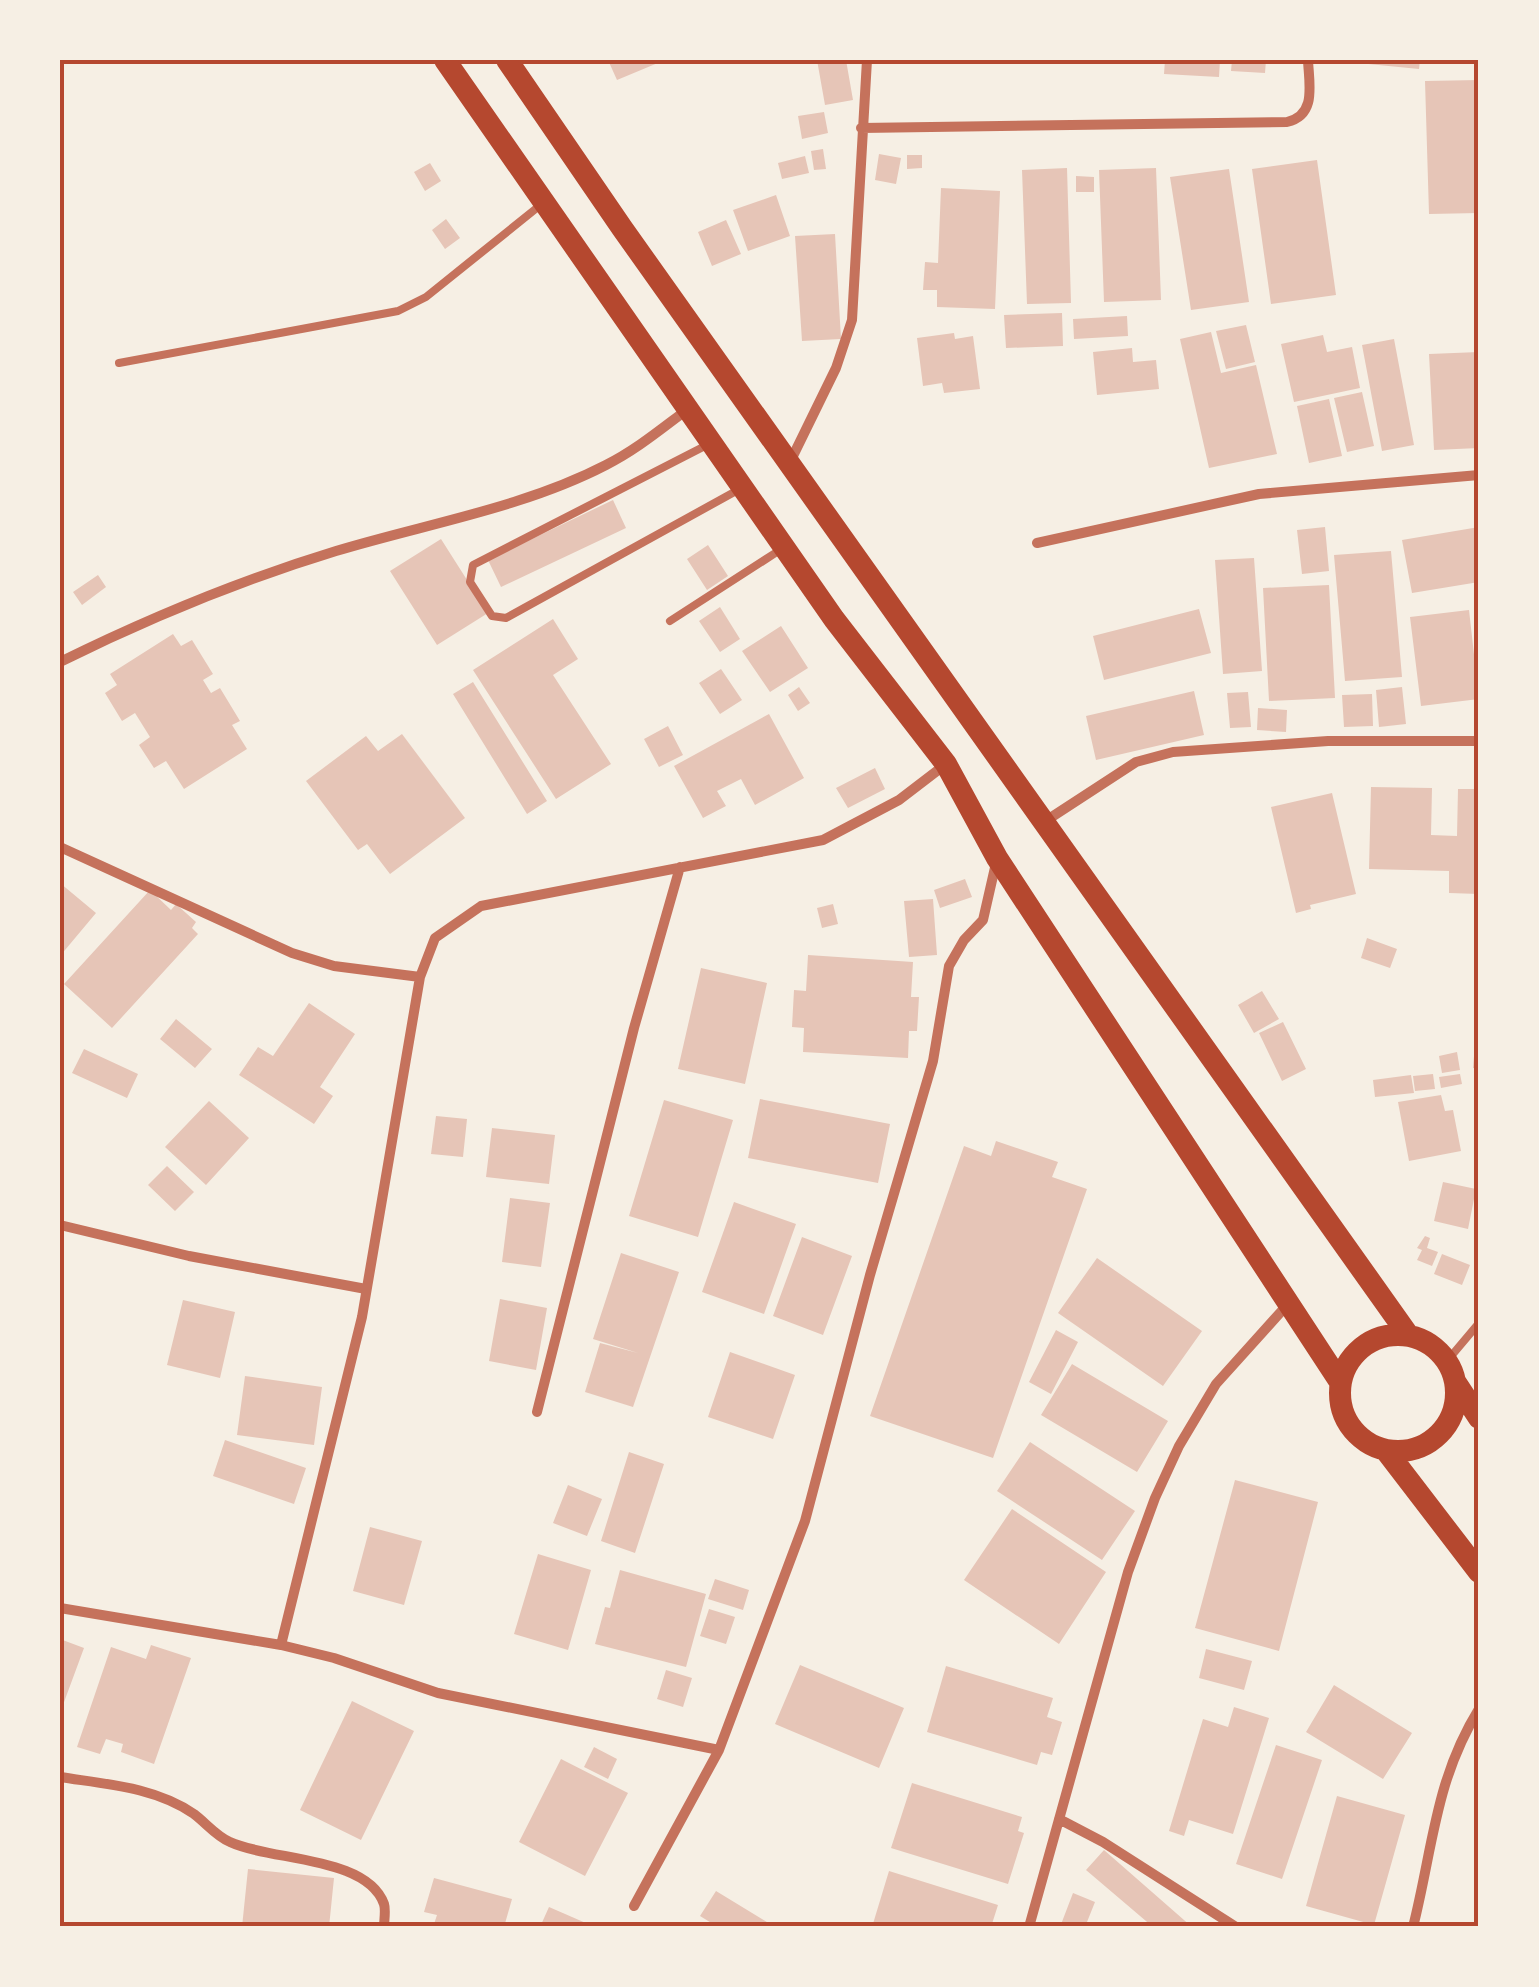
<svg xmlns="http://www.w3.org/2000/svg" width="1539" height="1987" font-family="'Asap Condensed',sans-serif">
<rect width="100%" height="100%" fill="#f6efe4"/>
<path fill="#e6c5b7" d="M608,60H665L617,80Z
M817,60H846L853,100L825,105Z
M1165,60H1220L1219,77L1164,74Z
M1232,60H1266L1265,73L1231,71Z
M1358,60H1420L1419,69L1358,63Z
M1479,80V213L1429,214L1425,81Z
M824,112L828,133L802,139L798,116Z
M823,149L826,169L814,170L811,151Z
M879,154L901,158L896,184L875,180Z
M907,155H922V168L907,169Z
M805,156L809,173L782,179L778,163Z
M1317,160L1336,295L1271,304L1252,169Z
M430,163L441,181L425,191L414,172Z
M1067,168L1071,303L1027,304L1022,170Z
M1156,168L1161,300L1104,302L1099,170Z
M1229,169L1249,302L1191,310L1170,177Z
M1076,176L1094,177V192H1076Z
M941,188L1000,191L995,309L937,307V290H923L925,262L938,263Z
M776,195L790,236L748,251L733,210Z
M446,219L460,238L445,249L432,230Z
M726,220L741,254L712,266L698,232Z
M835,234L841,339L802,341L795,236Z
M1062,313L1063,346L1006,348L1004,315Z
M1127,316L1128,336L1074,339L1073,319Z
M1246,325L1255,362L1226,369L1216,331Z
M1211,332L1221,373L1256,365L1277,454L1209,468L1180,339Z
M954,333L955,339L973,336L980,389L944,393L942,383L923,386L917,338Z
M1323,335L1327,352L1352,347L1360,388L1294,402L1281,344Z
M1394,339L1414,445L1382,451L1362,345Z
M1132,348L1133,362L1156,360L1159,389L1097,395L1093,352Z
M1479,352V448L1434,450L1429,354Z
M1362,392L1374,446L1347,452L1334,398Z
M1329,399L1342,456L1309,463L1297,406Z
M613,500L626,528L501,587L488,560Z
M1325,527L1329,571L1302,574L1297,530Z
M1479,527V582L1412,593L1402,540Z
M441,539L488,613L437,645L390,571Z
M708,545L728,576L707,590L687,559Z
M1391,551L1402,677L1345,681L1334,555Z
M1254,558L1262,671L1223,674L1215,560Z
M98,575L106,587L82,605L73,592Z
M1329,585L1335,698L1269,701L1263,588Z
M720,607L740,639L720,652L699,621Z
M1199,609L1211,653L1104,680L1093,636Z
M1469,610L1479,699L1421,706L1410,617Z
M553,619L578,659L553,675L611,764L556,799L473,670Z
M781,626L808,668L770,692L742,651Z
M173,634L181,646L192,640L213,674L203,680L211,693L220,688L240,721L232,725L247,749L184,789L166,761L154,768L139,745L150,737L135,713L122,721L105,693L117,685L110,674Z
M721,669L742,700L720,714L699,683Z
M473,682L547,801L527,814L453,694Z
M799,687L810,703L798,711L788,695Z
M1402,687L1406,724L1379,727L1376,690Z
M1194,691L1204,735L1096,760L1086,716Z
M1248,692L1251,727L1230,728L1227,693Z
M1372,694L1373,726L1344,727L1342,695Z
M1258,708L1287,710L1286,732L1257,730Z
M769,714L804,778L755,805L741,779L717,791L726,806L703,818L674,766Z
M668,726L683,755L659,767L644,739Z
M402,734L465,818L390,874L367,844L358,850L306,781L366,736L378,751Z
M875,768L885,789L848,808L836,788Z
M1371,787L1432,788L1431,835L1457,836L1458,789H1479V894L1449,893V871L1369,869Z
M1332,793L1356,894L1310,905L1311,909L1296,913L1271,807Z
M965,879L972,897L940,908L934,890Z
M60,883L96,913L60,956Z
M150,890L171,910L176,904L196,922L192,928L198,934L112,1028L64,984Z
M933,899L937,955L909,957L904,901Z
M833,904L838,924L822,928L817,908Z
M1367,938L1397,949L1390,968L1361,958Z
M808,955L913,962L911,997H919L917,1031H909L908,1058L803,1052L804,1028L792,1027L794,990L806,991Z
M701,968L767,983L745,1084L678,1069Z
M1262,991L1279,1019L1254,1033L1238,1005Z
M309,1003L355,1034L320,1087L333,1096L314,1124L239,1075L258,1047L273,1056Z
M176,1019L212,1049L195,1068L160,1039Z
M1283,1022L1306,1069L1282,1081L1259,1033Z
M1476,1032H1479V1069L1473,1068Z
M84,1049L138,1074L127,1098L72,1073Z
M1457,1052L1460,1070L1442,1073L1439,1056Z
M1433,1074L1435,1089L1415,1091L1413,1076Z
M1460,1074L1462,1084L1441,1088L1439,1077Z
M1411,1075L1414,1093L1375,1097L1373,1080Z
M1441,1095L1445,1111L1453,1110L1461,1151L1409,1161L1398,1102Z
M760,1099L890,1124L878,1183L748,1158Z
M664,1100L733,1120L698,1237L629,1216Z
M209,1101L249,1138L206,1185L165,1147Z
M436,1116L467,1119L463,1157L431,1154Z
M492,1128L555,1135L549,1184L486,1177Z
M996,1141L1058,1162L1052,1177L1087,1189L993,1458L870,1416L964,1146L991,1156Z
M167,1166L194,1192L175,1211L148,1185Z
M1443,1182L1476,1189L1468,1229L1434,1221Z
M510,1198L550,1203L541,1267L502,1262Z
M734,1202L796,1224L764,1314L702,1292Z
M1425,1236L1430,1238L1427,1248L1438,1252L1432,1266L1417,1260L1422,1250L1417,1248Z
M802,1237L852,1256L823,1335L773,1316Z
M621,1253L679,1272L633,1407L585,1392L600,1343L638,1353L593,1339Z
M1442,1254L1470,1265L1462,1285L1434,1274Z
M1097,1258L1202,1331L1163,1386L1058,1313Z
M500,1299L547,1308L536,1370L489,1361Z
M183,1300L235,1312L220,1378L167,1365Z
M1056,1330L1078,1342L1051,1394L1029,1382Z
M730,1352L795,1375L773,1439L708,1417Z
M1072,1364L1168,1421L1137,1472L1041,1415Z
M245,1376L322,1387L314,1445L237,1435Z
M225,1440L306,1468L294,1504L213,1476Z
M1030,1442L1135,1511L1102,1560L997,1491Z
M629,1452L664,1464L635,1553L601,1541Z
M1235,1480L1318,1502L1279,1651L1195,1628Z
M568,1485L602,1499L587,1536L553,1523Z
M1012,1509L1106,1572L1059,1644L964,1580Z
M370,1527L422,1541L404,1605L353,1591Z
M538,1554L591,1570L568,1650L514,1634Z
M620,1570L706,1594L686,1667L595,1644L605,1607L610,1608Z
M715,1579L749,1590L743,1610L708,1599Z
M709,1609L735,1617L726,1644L700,1636Z
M60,1639L84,1648L60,1713Z
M151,1645L191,1658L154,1764L121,1752L123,1744L106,1739L100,1754L77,1747L111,1647L146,1659Z
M1206,1649L1252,1661L1244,1690L1199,1678Z
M800,1665L904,1708L879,1768L775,1724Z
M946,1666L1053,1698L1047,1717L1062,1722L1052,1755L1041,1752L1037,1765L927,1732Z
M666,1670L692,1678L683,1707L657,1699Z
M1334,1685L1412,1733L1383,1779L1306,1732Z
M352,1701L414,1731L361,1840L300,1810Z
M1234,1707L1269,1718L1233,1834L1189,1820L1184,1836L1169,1831L1203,1719L1228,1727Z
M1276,1745L1322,1760L1282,1879L1236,1864Z
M594,1747L617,1759L608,1779L584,1767Z
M561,1759L628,1793L585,1876L519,1842Z
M912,1783L1022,1817L1018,1831L1024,1833L1008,1884L891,1848Z
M1337,1796L1405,1815L1374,1925L1306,1906Z
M1104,1850L1192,1927H1153L1086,1870Z
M248,1869L334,1878L329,1927H242Z
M889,1871L998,1905L991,1927H872Z
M434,1878L512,1899L504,1927H433L437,1915L424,1912Z
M716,1891L775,1927H718L700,1916Z
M1073,1893L1095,1902L1085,1927H1060Z
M549,1907L595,1927H540Z"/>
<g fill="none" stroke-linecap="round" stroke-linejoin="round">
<path stroke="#c5725c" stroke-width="8" d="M119,363L398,311L426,297L543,203
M707,445L473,565L470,582L492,616L506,618L738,490
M670,621L780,550
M1447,1361L1479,1323"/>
<path stroke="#c5725c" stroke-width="10" d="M861,128L1287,122C1317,115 1309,84 1308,60
M791,460L836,368L852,320L867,60
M1037,543L1259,494L1479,475
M60,662C149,618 241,580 336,551C425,524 523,508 606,465C636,450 661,429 688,409
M1044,822L1136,762L1173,752L1328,741H1479
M60,847L292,953L334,966L420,977
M60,1225L189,1256L366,1289
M537,1412L634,1028L680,867
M60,1608L281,1645L362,1317L420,977L435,938L481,906L823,840L899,800L946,764
M281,1645L334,1658L438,1693L719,1750
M60,1777C105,1784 155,1787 194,1814C206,1823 216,1836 230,1842C271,1861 367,1856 384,1904C386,1910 384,1921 384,1927
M1059,1819L1103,1842L1236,1927
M634,1906L719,1750L805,1521L870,1275L933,1061L949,966L964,940L983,920L996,863
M1029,1927L1128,1572L1155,1498L1179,1446L1216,1384L1288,1304
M1413,1927C1433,1848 1435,1780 1479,1709"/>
<path stroke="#b5482f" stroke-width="22" d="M445,60L834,619L946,764L997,858L1340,1382
M507,60L622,228L1409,1336
M1340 1393a58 58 0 1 1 116 0a58 58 0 1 1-116 0Z
M1456,1383L1479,1418
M1387,1452L1479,1572"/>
</g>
<rect width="1539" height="1987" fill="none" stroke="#f6efe4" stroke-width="125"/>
<rect x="62" y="62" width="1414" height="1862" fill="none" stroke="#b5482f" stroke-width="4"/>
</svg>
